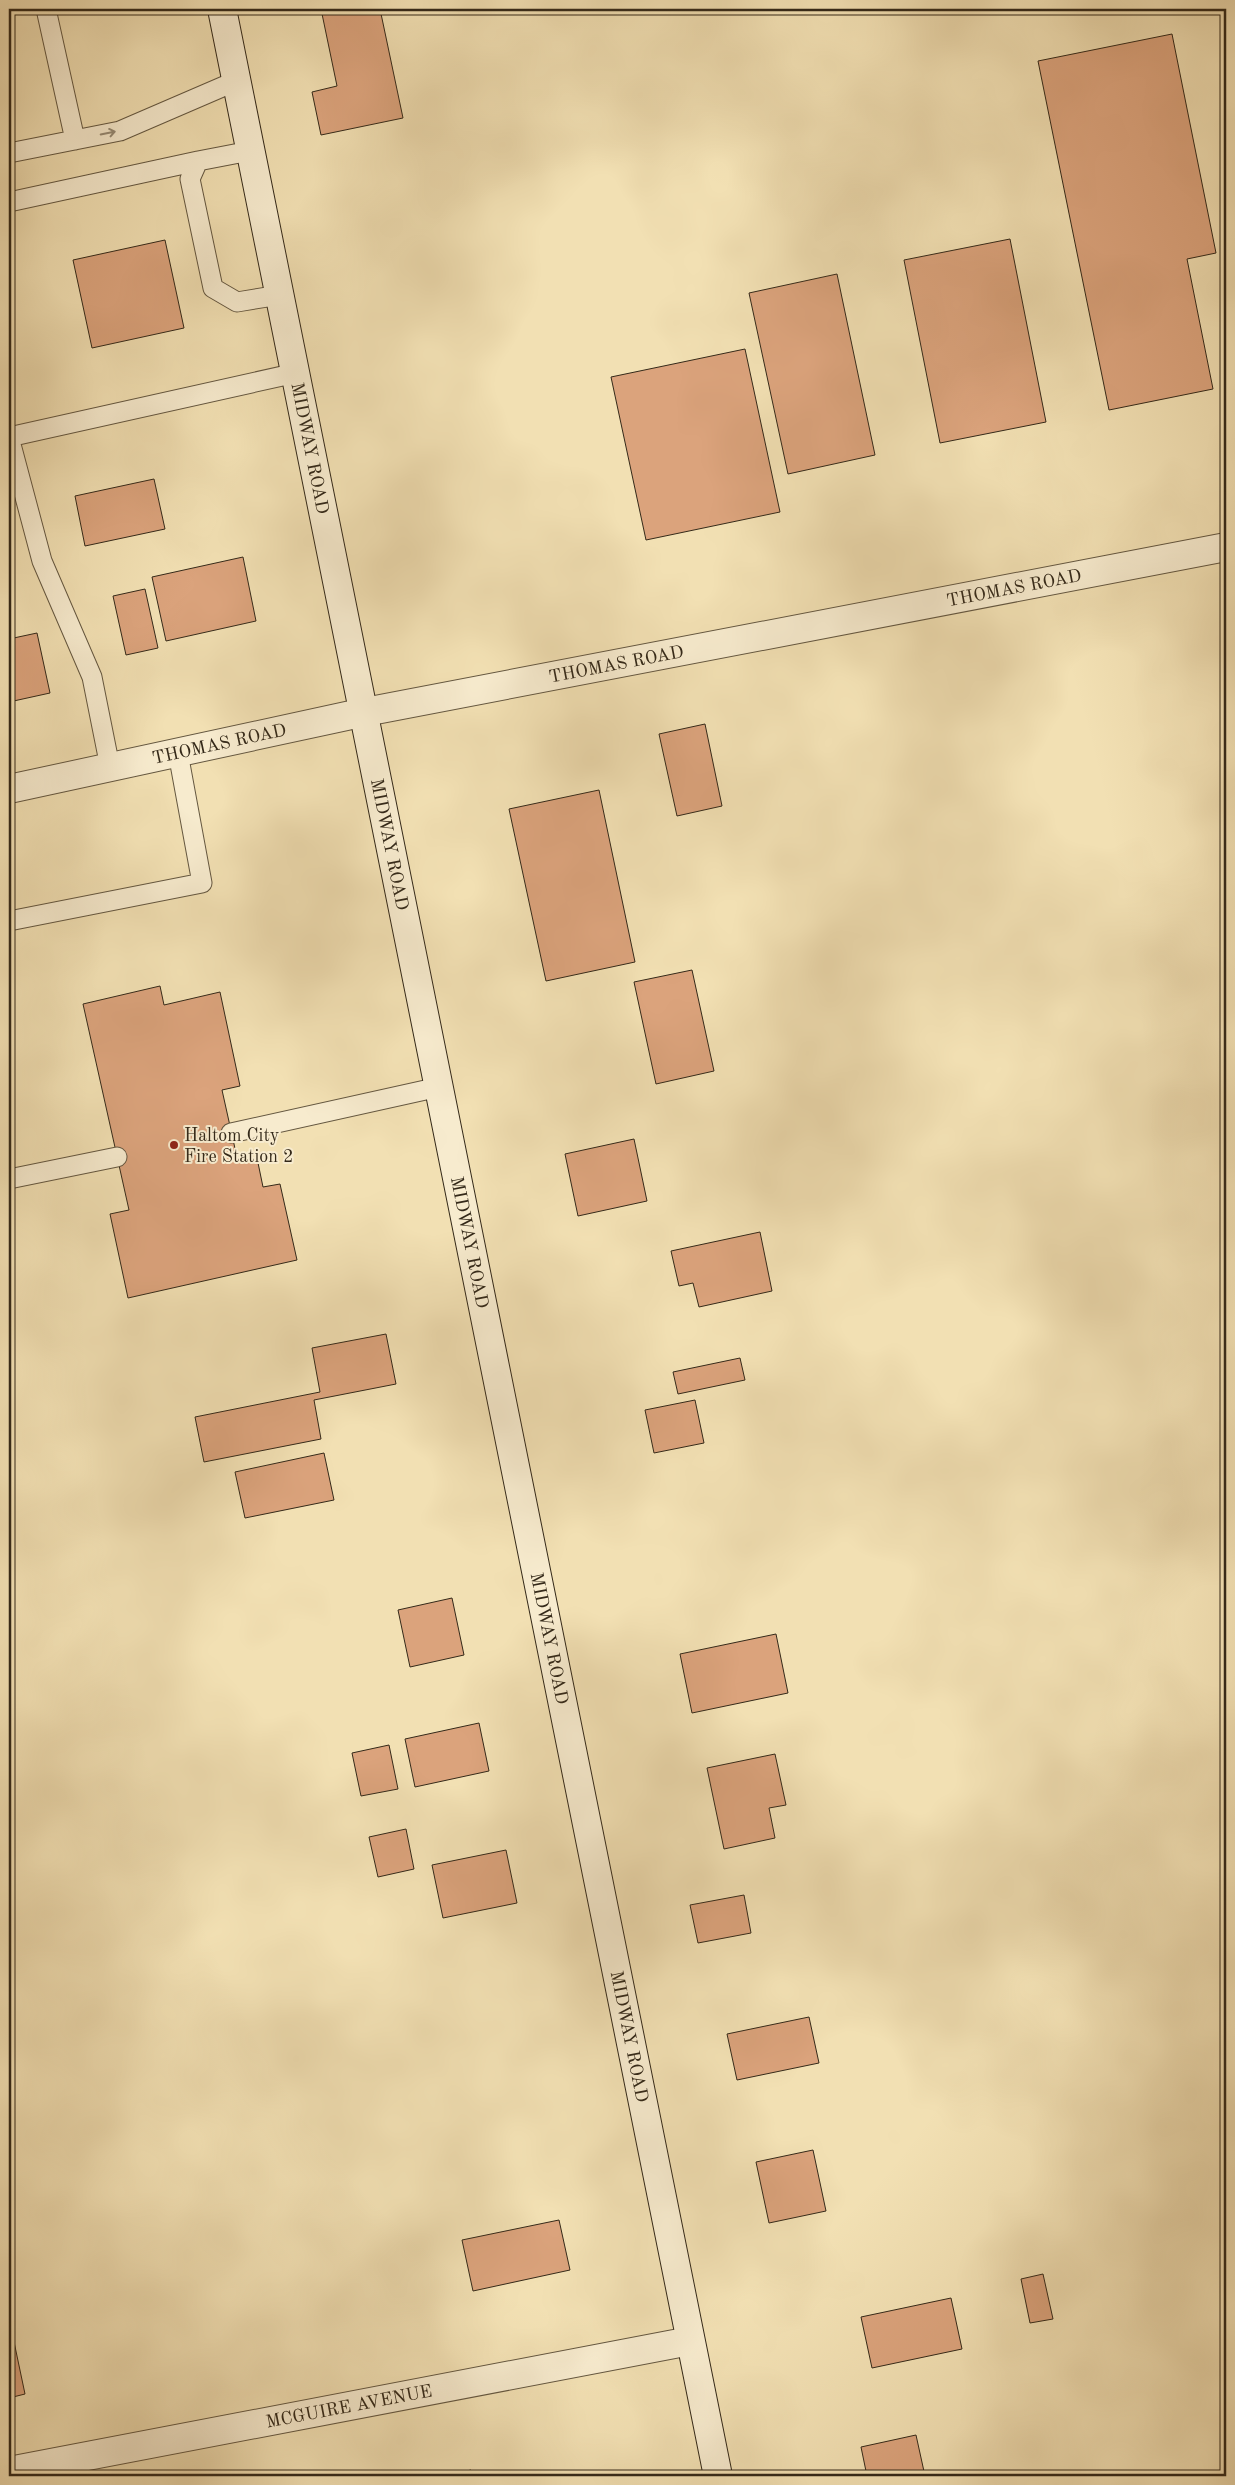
<svg xmlns="http://www.w3.org/2000/svg" width="1235" height="2485" font-family="'Old Standard TT',serif">
<rect width="100%" height="100%" fill="#f2e0b3"/>
<filter id="stains"><feTurbulence type="fractalNoise" baseFrequency=".004" numOctaves="4"/><feColorMatrix values="0 0 0 0 .2 0 0 0 0 .09 0 0 0 0 .02 0 0 0 .5 -.17"/></filter>
<radialGradient id="worn" r=".72"><stop offset=".6" stop-color="#630" stop-opacity="0"/><stop offset="1" stop-color="#630" stop-opacity=".3"/></radialGradient>
<path fill="#dba37c" stroke="#342919" d="M321,9H380L403,118L321,135L312,92L337,86Z
M1172,34L1216,253L1187,259L1213,389L1109,410L1038,61Z
M1010,239L1046,422L940,443L904,260Z
M165,240L184,328L92,348L73,260Z
M837,274L875,455L788,474L749,293Z
M745,349L780,512L646,540L611,377Z
M154,479L165,529L85,546L75,496Z
M243,557L256,621L166,641L152,577Z
M145,589L158,648L126,655L113,596Z
M37,633L50,693L9,702V639Z
M705,724L722,806L677,816L659,734Z
M599,790L635,962L546,981L509,809Z
M692,970L714,1071L656,1084L634,982Z
M160,986L164,1005L220,992L240,1086L222,1090L238,1162L257,1158L263,1187L280,1184L297,1260L128,1298L110,1214L129,1210L83,1004Z
M634,1139L647,1201L578,1216L565,1154Z
M760,1232L772,1291L699,1307L693,1283L679,1286L671,1251Z
M386,1334L396,1384L314,1400L321,1439L204,1462L195,1417L320,1392L312,1348Z
M740,1358L745,1380L678,1394L673,1372Z
M695,1400L704,1443L654,1453L645,1410Z
M324,1453L334,1500L245,1518L235,1472Z
M452,1598L464,1655L410,1667L398,1610Z
M776,1634L788,1693L692,1713L680,1654Z
M479,1723L489,1771L415,1787L405,1739Z
M389,1745L398,1789L361,1796L352,1753Z
M775,1754L786,1805L769,1808L775,1838L724,1849L707,1768Z
M406,1829L414,1869L378,1877L369,1837Z
M506,1850L517,1903L443,1918L432,1865Z
M744,1895L751,1933L698,1943L690,1905Z
M809,2017L819,2063L737,2080L727,2034Z
M813,2150L826,2211L769,2223L756,2162Z
M559,2220L570,2270L473,2291L462,2240Z
M1043,2274L1053,2319L1030,2323L1021,2279Z
M951,2298L962,2349L872,2368L861,2317Z
M9,2318L25,2394L9,2398Z
M916,2435L925,2476H867L861,2447Z
M471,2470L472,2476H441Z"/>
<g fill="none" stroke-linecap="round" stroke-linejoin="round">
<defs>
<path id="lane" d="M46,9L75,140
M250,151L198,161L190,179L213,288L237,302L280,295
M9,153L120,131L236,81
M9,202L198,161
M110,767L92,677L42,561L9,437L296,373
M9,921L202,883L178,753
M231,1133L439,1087
M9,1179L117,1157"/>
<g id="street">
<path id="s1" d="M9,789L365,712L1226,547"/>
<path id="s2" d="M9,2471L690,2341"/>
</g>
<g id="secondary">
<path id="s3" d="M222,9L718,2476"/>
</g>
</defs>
<use href="#lane" stroke="#645740" stroke-width="21"/>
<use href="#street" stroke="#645740" stroke-width="30"/>
<use href="#secondary" stroke="#342919" stroke-width="30"/>
<use href="#lane" stroke="#f7ebce" stroke-width="19"/>
<use href="#street" stroke="#f7ebce" stroke-width="28"/>
<use href="#secondary" stroke="#f7ebce" stroke-width="28"/>
</g>
<defs><path id="oneway-shaft" d="M-6 0H5M1.5-3L5.5 0L1.5 3" fill="none" stroke-width="1.6" stroke-linecap="round" stroke-linejoin="round" transform="scale(1.25)"/></defs>
<use stroke="#968a74" href="#oneway-shaft" transform="translate(108 133) rotate(-11)"/>
<circle fill="#8f2418" stroke="#f7ebce" stroke-width="2" cx="174" cy="1145" r="5"/>
<g text-anchor="middle" stroke-width="4" stroke-linejoin="round" paint-order="stroke">
<g font-size="18" fill="#342919" stroke="#f7ebce">
<text dy="6" stroke="none"><textPath href="#s3" startOffset="448">MIDWAY ROAD</textPath></text>
<text dy="6" stroke="none"><textPath href="#s1" startOffset="1025">THOMAS ROAD</textPath></text>
<text dy="6" stroke="none"><textPath href="#s1" startOffset="620">THOMAS ROAD</textPath></text>
<text dy="6" stroke="none"><textPath href="#s1" startOffset="215">THOMAS ROAD</textPath></text>
<text dy="6" stroke="none"><textPath href="#s3" startOffset="852">MIDWAY ROAD</textPath></text>
<text dy="6" stroke="none"><textPath href="#s3" startOffset="1258">MIDWAY ROAD</textPath></text>
<text dy="6" stroke="none"><textPath href="#s3" startOffset="1662">MIDWAY ROAD</textPath></text>
<text dy="6" stroke="none"><textPath href="#s3" startOffset="2068">MIDWAY ROAD</textPath></text>
<text dy="6" stroke="none"><textPath href="#s2" startOffset="346">MCGUIRE AVENUE</textPath></text>
</g>
<g font-size="18" fill="#342919" stroke="#f7ebce" text-anchor="start">
<text x="184" y="1141">Haltom City<tspan x="184" dy="21">Fire Station 2</tspan></text>
</g>
</g>
<rect width="1235" height="2485" fill="none" stroke="#f2e0b3" stroke-width="30"/>
<rect x="10" y="10" width="1215" height="2465" fill="none" stroke="#342919" stroke-width="2.5"/>
<rect x="15" y="15" width="1205" height="2455" fill="none" stroke="#342919"/>
<rect width="100%" height="100%" filter="url(#stains)"/>
<rect width="100%" height="100%" fill="url(#worn)"/>
</svg>
